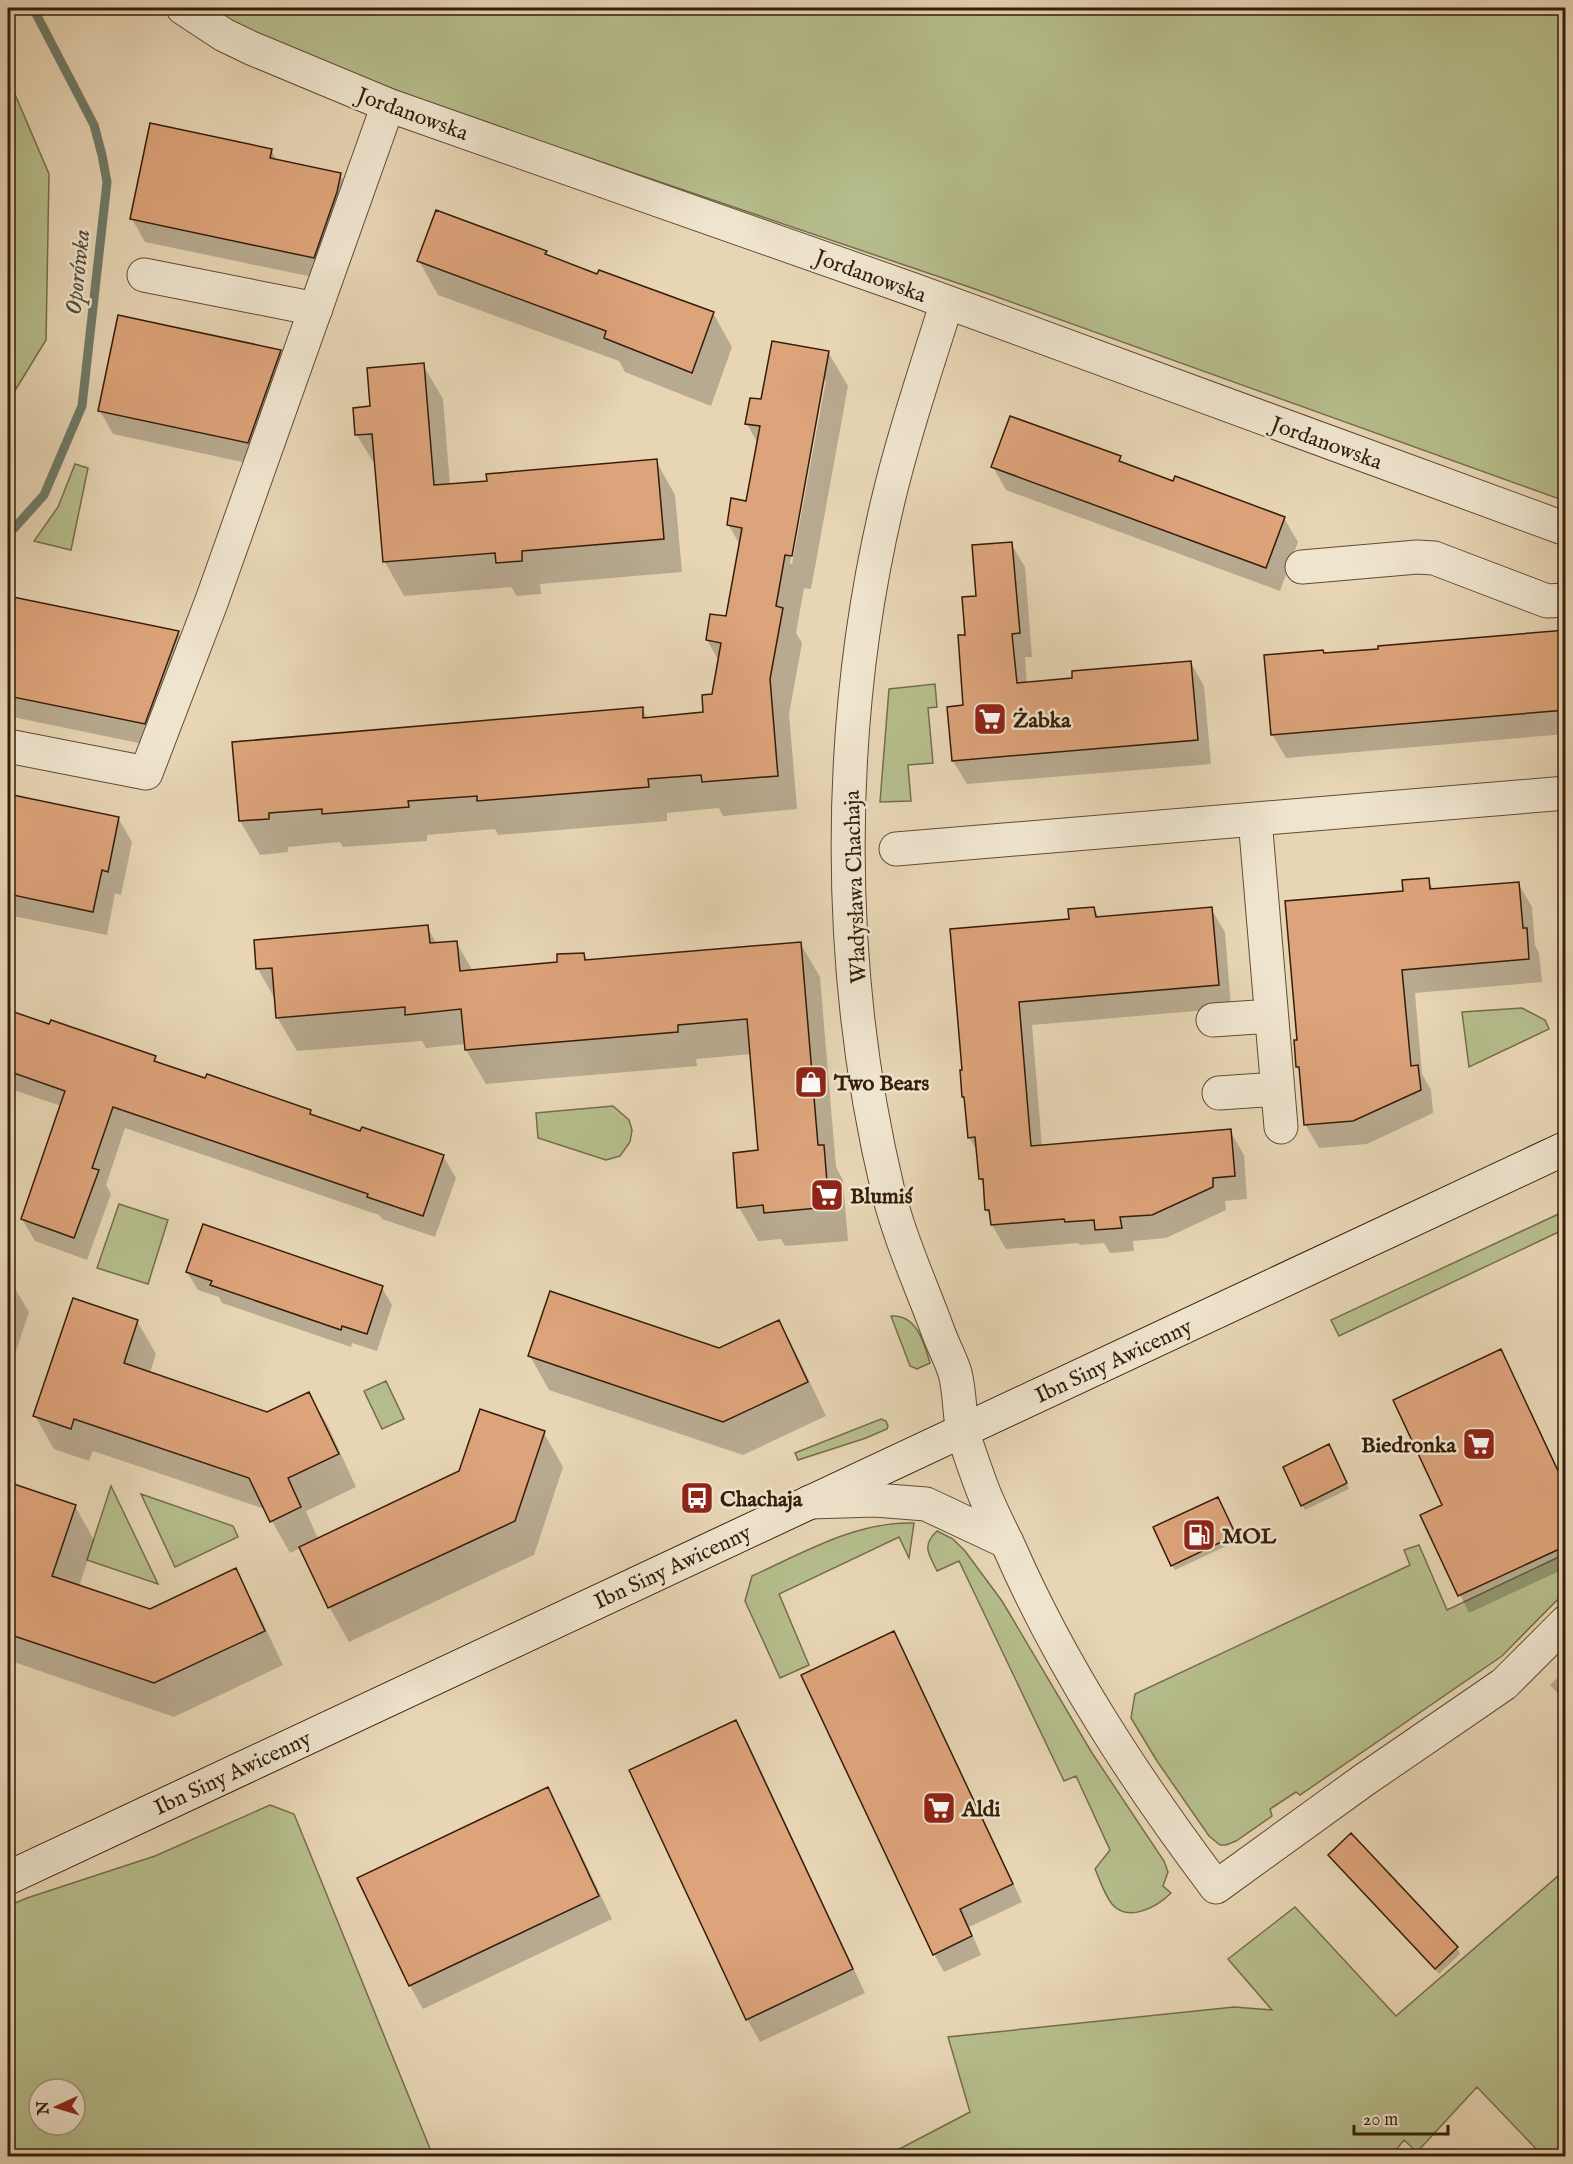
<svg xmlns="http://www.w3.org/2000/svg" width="1573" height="2164" font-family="'IM FELL English',serif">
<rect width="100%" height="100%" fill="#e7d5b4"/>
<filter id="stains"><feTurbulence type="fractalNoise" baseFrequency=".00333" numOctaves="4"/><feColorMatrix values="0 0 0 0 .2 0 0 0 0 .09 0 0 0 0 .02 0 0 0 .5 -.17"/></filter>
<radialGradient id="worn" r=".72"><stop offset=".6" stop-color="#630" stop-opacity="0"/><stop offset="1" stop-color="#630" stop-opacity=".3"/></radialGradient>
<path fill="#b6bd8c" stroke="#766d4a" stroke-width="1.5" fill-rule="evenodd" d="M208,8H1565V501L972,288L442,108L242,30Z
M8,78L49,174L46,340L8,402Z
M75,464L88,468L71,550L34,541L58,507Z
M935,684L937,707L928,708L933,763L908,765L911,801L880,802L889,689Z
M1522,1008L1545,1020L1549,1029L1469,1067L1462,1012Z
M613,1106L629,1120L632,1130L630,1142L620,1156L606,1160L538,1138L536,1113Z
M119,1204L168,1220L148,1284L97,1268Z
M1565,1211V1229L1339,1336L1331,1320Z
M891,1316C917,1314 924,1343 930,1363L917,1369L910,1366Z
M386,1381L404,1419L382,1429L364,1391Z
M881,1419L886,1421L888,1426L887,1429L866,1438L798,1460L795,1453Z
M111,1486L158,1584L87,1560Z
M141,1494L233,1526L238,1537L175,1567Z
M914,1523L909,1558L899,1537L779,1594L809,1665L780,1678L745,1601L752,1576C803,1553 857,1521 914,1523Z
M937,1531L953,1539L965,1551L1002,1601L1092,1753L1164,1861L1168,1872L1163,1886L1171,1893C1157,1907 1128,1923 1112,1904C1104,1894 1100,1880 1095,1869L1110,1850L1076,1776L1064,1781L959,1561L937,1571C929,1554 921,1546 937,1531Z
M1419,1545L1447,1610L1565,1554V1592L1502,1656L1300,1795L1296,1792L1270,1809L1272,1816L1236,1841L1226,1845H1220L1209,1836L1157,1761L1131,1718L1135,1694L1410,1565L1404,1550Z
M270,1805L294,1814L433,2156H8V1906L27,1898L155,1856ZM39,2089H75V2125H39Z
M1565,1870V2156H1543L1477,2087L1417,2152L1404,2140L1391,2156H886L970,2112L948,2037L1234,2007L1272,2010L1228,1959L1295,1907L1396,2016Z"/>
<path fill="#0003" fill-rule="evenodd" d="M271,150L277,161L340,175L354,198L327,280L145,242L132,219Z
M546,252L549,257L598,276L713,313L732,347L711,406L625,372L619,361L438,295L419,261Z
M280,351L294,374L261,466L113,434L100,411Z
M828,352L848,386L811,589L804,588L796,633L802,643L789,714L797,809L723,816L719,808L667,813V821L498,835L495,829L427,835V841L343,847L340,842L288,847V852L260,855L240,821L642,709L648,719L704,714L713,695L719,661L707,640L727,618L740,545L728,524L747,503L758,444L747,424L762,401ZM823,380H826L792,564L790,563Z
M423,365L443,399L450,485L656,461L675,495L682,572L540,584L541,594L517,596L511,587L404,596L385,562L377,468L356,434L372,408Z
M1120,458L1124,465L1174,483L1284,518L1298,542L1280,591L1006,490L993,467Z
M1011,544L1025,567L1032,657H1025L1027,684L1074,680L1191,663L1204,686L1211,764L967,784L953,761L965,707L967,636L978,597Z
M8,598L178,633L192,656L158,747L8,716Z
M1566,631V734L1286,758L1272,734L1324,655Z
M8,796L118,818L132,842L121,895L115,893L107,935L8,915Z
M1428,880L1434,890L1518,883L1532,907L1535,945L1539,953L1542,982L1415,993L1422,1074L1431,1090L1433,1113L1367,1144L1319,1148L1305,1124L1301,1072L1297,1067L1405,892Z
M1094,908L1099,918L1211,909L1225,932L1231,1008L1032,1025L1042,1147L1230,1131L1244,1155L1247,1199L1225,1201L1226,1210L1166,1238L1133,1241L1134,1251L1110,1253L1104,1243L1080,1245L1078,1243L1006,1249L992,1225V1218L986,1209L985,1187L980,1179L977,1151L969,1137L962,1072L1071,921Z
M427,927L437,944L456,942L473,971L559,964L583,954L588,961L800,943L820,977L836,1167L843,1180L848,1241L785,1246L781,1239L758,1241L739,1207L760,1152L752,1054L696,1059L697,1066L486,1084L466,1050V1044L426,1048L422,1041L297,1051L277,1017L276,1001L258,969L256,941Z
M8,1012L155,1057L159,1064L310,1111L313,1117L361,1133L443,1156L456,1178L435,1237L382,1219L379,1215L125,1128L106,1185L111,1194L87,1260L35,1241L22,1219L61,1106L8,1088Z
M187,1272L382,1288L392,1305L377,1351L352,1343L351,1347L222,1303L219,1297L198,1290Z
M8,1277L29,1312L8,1375Z
M137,1321L156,1354L150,1373L268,1413L309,1394L328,1426L356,1487L306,1511L318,1539L544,1433L563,1467L534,1555L349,1642L330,1608L301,1548L290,1553L265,1509L93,1451L89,1461L54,1449L35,1416Z
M778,1322L797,1355L826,1416L743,1455L549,1390L530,1356L719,1350Z
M1500,1351L1510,1369L1566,1487V1568L1469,1613L1422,1516L1444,1506Z
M1332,1451L1349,1489L1305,1510L1302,1505Z
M11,1485L75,1506L94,1540L79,1587L150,1611L235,1570L254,1604L283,1665L174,1717L8,1660V1496Z
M1220,1504L1237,1541L1175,1570L1172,1565Z
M894,1633L904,1651L1022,1902L969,1927L981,1955L944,1972L934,1954L803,1676Z
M1566,1670V1702L1550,1685Z
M735,1722L749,1745L865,1993L760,2042L747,2019Z
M547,1789L561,1812L612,1919L423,2009L410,1986L359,1878Z
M1351,1835L1457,1948L1460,1954L1439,1974L1333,1860Z"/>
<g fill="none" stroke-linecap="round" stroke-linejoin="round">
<path stroke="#707b69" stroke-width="9" d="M8,535L44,495L82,406L107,182L102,155L94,125L33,8"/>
</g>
<path fill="#dda37a" stroke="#351d09" stroke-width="1.5" d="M150,123L272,149L270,158L341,173L337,192L314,258L130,219Z
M436,210L547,251L545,254L597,274L599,270L714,312L692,373L604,338L606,331L417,261Z
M118,315L281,350L248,443L98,411Z
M772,341L829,351L792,556L785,555L776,606L783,608L770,679L778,776L702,782L701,775L648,779L649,787L477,801V796L408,801L409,807L322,814V809L269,813V819L239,821L232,742L643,707V718L703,712L702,695L712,694L721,643L706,640L710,614L726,616L742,528L727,525L731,498L746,501L760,426L745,424L750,398L761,399Z
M424,363L434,485L487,481L486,474L657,459L664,539L522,551V561L496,563L495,553L383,562L372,434L355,435L353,408L370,406L367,368Z
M1010,416L1121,456L1119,461L1173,481L1175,476L1285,517L1266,568L991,467Z
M1012,542L1020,633L1012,634L1017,683L1072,678V671L1191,661L1198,740L952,761L947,707L963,705L958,635H965L962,597L976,596L972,545Z
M8,596L179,631L145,724L8,696Z
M1566,630V710L1271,735L1264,655L1323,650L1324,653L1378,649V646Z
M8,794L119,817L108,872L102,870L93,912L8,894Z
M1429,878L1430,889L1519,882L1523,928H1527L1529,959L1402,970L1411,1066L1418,1065L1421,1090L1353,1121L1304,1125L1299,1067H1296L1294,1040H1297L1285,901L1403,891L1402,880Z
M1094,907L1096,917L1212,907L1219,985L1019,1002L1031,1146L1231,1129L1235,1176L1213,1178V1187L1152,1215L1120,1217L1122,1228L1095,1230L1094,1220L1065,1222L1064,1219L991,1225L989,1210H985L983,1179H979L975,1137L968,1138L964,1097H962L960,1070H962L950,929L1069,919L1068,909Z
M428,925L430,943L457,941L460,971L557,962V954L584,953L585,960L801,942L818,1145H824L829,1207L764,1213L763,1205L737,1208L733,1153L758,1150L747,1019L678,1025V1032L465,1050L461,1009L405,1015V1007L276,1018L272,968L256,969L254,940Z
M8,1010L49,1024L51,1020L156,1056L154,1061L205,1078L207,1074L311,1110L310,1114L360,1131L362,1127L444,1155L423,1216L367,1197L368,1194L113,1107L92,1168L99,1170L74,1238L21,1219L65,1091L8,1071Z
M203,1224L383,1286L367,1334L342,1326L341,1330L210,1285L212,1281L186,1272Z
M550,1291L719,1348L779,1320L808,1382L723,1422L528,1356Z
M73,1298L138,1320L124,1363L267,1412L309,1392L339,1454L288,1478L301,1507L270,1522L249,1478L74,1419L71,1429L33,1416Z
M1501,1349L1566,1488V1546L1458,1596L1420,1515L1442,1505L1393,1400Z
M480,1409L545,1431L515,1521L328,1608L299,1547L459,1471Z
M1329,1444L1347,1483L1301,1506L1283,1467Z
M8,1482L76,1505L52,1576L150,1609L236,1568L265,1631L154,1683L8,1634Z
M1218,1497L1236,1535L1171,1566L1153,1527Z
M894,1631L1013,1884L960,1909L972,1936L933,1955L801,1675Z
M736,1720L853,1969L746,2020L629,1770Z
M548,1787L599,1896L409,1986L357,1878Z
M1351,1833L1458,1947L1435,1969L1328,1855Z"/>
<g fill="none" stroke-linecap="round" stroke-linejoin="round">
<defs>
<path id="street" d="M183,8L224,35L251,48L388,105L914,290L1566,529
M144,275L316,309
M947,302C926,369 903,437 887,505C835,726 835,970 888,1191C900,1240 922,1287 939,1334C944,1347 951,1360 955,1373C960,1392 959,1412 963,1432C968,1450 975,1469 982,1488C990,1509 1000,1528 1010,1549C1063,1670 1137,1782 1216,1887L1364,1780L1504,1684L1566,1622
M1302,567L1417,557L1434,558L1547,601L1566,600
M8,746L146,773L211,603L388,105
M1255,819L1281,1127
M896,849L1566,793
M1213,1020L1271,1016
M1219,1093L1277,1089
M810,1502L875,1500L926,1504L1007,1542"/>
<path id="secondary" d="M8,1878L1566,1148"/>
</defs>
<use href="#street" stroke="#624b34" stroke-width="35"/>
<use href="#secondary" stroke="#351d09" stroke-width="35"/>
<use href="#street" stroke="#efe4ce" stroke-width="33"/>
<use href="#secondary" stroke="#efe4ce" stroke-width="33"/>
</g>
<defs>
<symbol id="supermarket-square" viewBox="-11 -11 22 22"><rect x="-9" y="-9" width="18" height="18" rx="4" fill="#8f2418" stroke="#efe4ce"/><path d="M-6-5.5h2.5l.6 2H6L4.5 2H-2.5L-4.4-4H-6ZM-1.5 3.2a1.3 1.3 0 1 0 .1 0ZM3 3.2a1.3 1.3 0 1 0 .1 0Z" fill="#fff"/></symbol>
<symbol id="shop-square" viewBox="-11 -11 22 22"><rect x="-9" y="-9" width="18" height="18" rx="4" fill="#8f2418" stroke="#efe4ce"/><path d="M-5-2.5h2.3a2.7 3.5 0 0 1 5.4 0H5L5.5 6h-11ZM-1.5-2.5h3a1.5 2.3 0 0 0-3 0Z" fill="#fff"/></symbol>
<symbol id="bus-square" viewBox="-11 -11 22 22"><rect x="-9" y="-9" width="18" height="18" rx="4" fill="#8f2418" stroke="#efe4ce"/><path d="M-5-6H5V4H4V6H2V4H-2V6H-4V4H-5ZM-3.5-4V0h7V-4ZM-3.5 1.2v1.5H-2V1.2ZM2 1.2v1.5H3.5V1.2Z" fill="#fff"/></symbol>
<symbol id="fuel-square" viewBox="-11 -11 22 22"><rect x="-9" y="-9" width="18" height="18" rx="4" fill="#8f2418" stroke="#efe4ce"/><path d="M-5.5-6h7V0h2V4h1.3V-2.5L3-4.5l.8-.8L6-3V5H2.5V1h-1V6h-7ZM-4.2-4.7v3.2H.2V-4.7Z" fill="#fff"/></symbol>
</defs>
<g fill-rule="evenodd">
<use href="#supermarket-square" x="971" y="700" width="38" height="38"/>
<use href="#shop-square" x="792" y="1063" width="38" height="38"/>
<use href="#supermarket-square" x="808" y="1176" width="38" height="38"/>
<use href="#supermarket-square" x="1460" y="1425" width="38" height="38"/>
<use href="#bus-square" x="678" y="1479" width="38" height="38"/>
<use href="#fuel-square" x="1180" y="1516" width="38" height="38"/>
<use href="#supermarket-square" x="920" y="1789" width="38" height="38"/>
</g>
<g text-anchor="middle" stroke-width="5" stroke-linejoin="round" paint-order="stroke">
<g font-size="22" fill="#351d09" stroke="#efe4ce">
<text transform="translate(413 113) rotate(20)" y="8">Jordanowska</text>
<text transform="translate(871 275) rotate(20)" y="8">Jordanowska</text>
<text transform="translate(1327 442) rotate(20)" y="8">Jordanowska</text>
<text transform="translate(854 887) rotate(-92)" y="8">Władysława Chachaja</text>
<text transform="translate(1113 1360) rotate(-25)" y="8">Ibn Siny Awicenny</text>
<text transform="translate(672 1566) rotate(-25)" y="8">Ibn Siny Awicenny</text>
<text transform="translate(232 1772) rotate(-25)" y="8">Ibn Siny Awicenny</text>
</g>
<g font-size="22" font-weight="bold" fill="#351d09" stroke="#efe4ce" text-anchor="start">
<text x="1013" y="727">Żabka</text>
<text x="834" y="1090">Two Bears</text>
<text x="850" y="1203">Blumiś</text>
<text x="1456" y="1452" text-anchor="end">Biedronka</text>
<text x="720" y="1506">Chachaja</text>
<text x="1222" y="1543">MOL</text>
<text x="962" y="1816">Aldi</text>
</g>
<g font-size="24" font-style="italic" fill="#524c39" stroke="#efe4ce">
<text transform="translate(77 272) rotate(-84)" y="8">Oporówka</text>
</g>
</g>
<rect width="1573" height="2164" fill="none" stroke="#e7d5b4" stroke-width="30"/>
<rect x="9" y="9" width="1555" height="2146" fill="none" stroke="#351d09" stroke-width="3"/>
<rect x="15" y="15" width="1543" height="2134" fill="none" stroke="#351d09" stroke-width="1.5"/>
<g transform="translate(57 2107) rotate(266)"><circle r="28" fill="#efe4ce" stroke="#a5947f" stroke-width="1.5"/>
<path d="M0-4.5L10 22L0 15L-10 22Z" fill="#8f2418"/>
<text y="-9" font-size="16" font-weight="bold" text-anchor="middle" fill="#351d09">N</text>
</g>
<path d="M1354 2125v9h94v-9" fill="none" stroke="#351d09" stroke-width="3"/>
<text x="1363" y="2125" font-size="18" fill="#351d09" stroke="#efe4ce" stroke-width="4.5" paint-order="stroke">20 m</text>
<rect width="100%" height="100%" filter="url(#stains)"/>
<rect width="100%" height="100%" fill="url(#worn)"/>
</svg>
